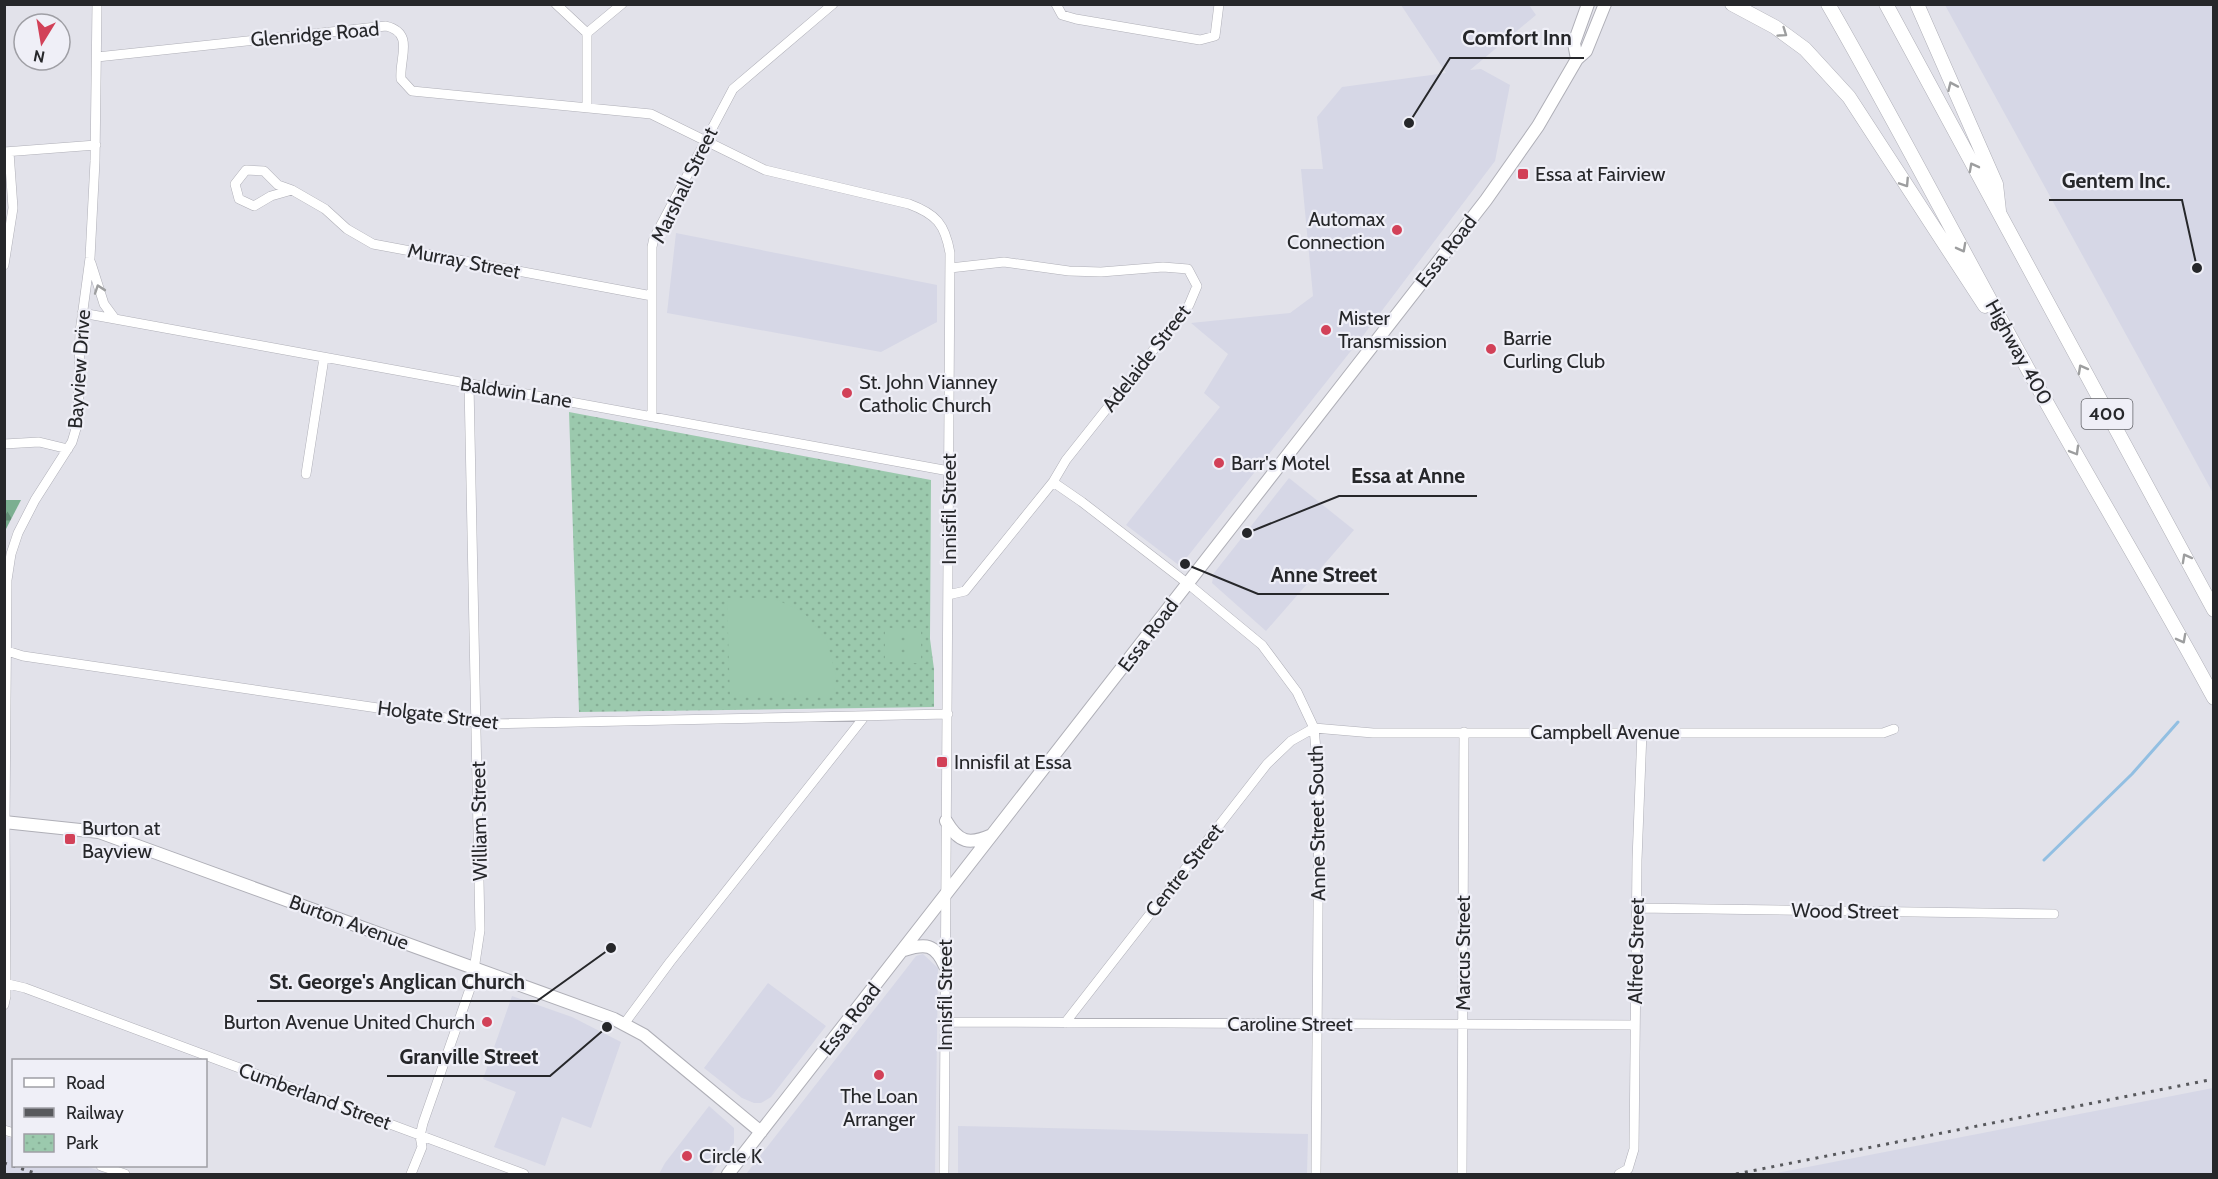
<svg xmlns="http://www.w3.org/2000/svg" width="2218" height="1179" font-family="Cabin,sans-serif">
<defs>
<pattern id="forest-firs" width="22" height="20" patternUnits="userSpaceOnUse" patternTransform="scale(1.5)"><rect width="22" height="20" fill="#7caf91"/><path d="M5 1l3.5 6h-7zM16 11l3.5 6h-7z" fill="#658e77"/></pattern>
<pattern id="park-dots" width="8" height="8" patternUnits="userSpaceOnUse" patternTransform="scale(1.5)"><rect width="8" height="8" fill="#9bc9ad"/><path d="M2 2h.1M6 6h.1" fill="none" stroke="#85ad95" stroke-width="1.8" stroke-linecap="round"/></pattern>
</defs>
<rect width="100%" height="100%" fill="#e2e2ea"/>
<path fill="#d6d7e6" d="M1401,5H1529L1536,15L1470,70L1481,69L1510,85L1495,161L1362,337L1180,566L1126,525L1220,407L1204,393L1228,354L1191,323L1290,313L1313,296L1301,169H1323L1317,117L1342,87L1446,73Z
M1945,5H2213V493Z
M676,233L937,285V322L881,352L667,313Z
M1289,478L1354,530L1266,631L1212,583L1214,573Z
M923,954L938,968L935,1174H746L906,969L916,956Z
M768,983L826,1026L771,1097L761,1103H754L742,1098L704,1068Z
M512,996L572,1017L621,1042L591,1128L562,1117L545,1166L494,1147L516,1092L483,1079Z
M2213,1088V1174H1772Z
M709,1106L734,1128V1143L711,1174H659L665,1163Z
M958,1126L1308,1134L1307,1174H958Z
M5,1136L13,1139L14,1166H85L109,1174H5Z"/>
<path fill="url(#forest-firs)" d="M5,500H21L5,531L4,500Z"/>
<path fill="url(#park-dots)" d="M569,412L931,480L930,639L934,669V707L579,712Z"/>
<path fill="#9bc9ad" d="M727,598H773L803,612L826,639L836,675L834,697H730Z
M885,628H901V662H885Z
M905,628H921V663H905Z"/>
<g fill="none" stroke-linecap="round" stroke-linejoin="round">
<path stroke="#92bfe2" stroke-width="3" d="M2044,860L2132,774L2178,722"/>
<defs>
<path id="minor" d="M556,4L587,33
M1056,4L1062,15L1076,19L1200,40L1215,36L1219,4
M587,33L622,4
M97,57L386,26C415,33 399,58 401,79L412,91L651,114L765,170L909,204C936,214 945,224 950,253L944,1174
M587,107V33
M4,152L96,145
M292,190L271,196L254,206L239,199L235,184L246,170L264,171L278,185L292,190L325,209L347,229L373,244L652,296
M91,263L104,304L115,319
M4,265L13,208L9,152
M82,313L949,471
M652,416V247L654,238L733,89L833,4
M4,444L39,442L68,449
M306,474L324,358
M1053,482L1082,502L1187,583L1262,645L1297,692L1314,728L1319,783L1316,1174
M948,595L965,591L1053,482L1066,460L1189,305L1197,286L1188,269L1163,267L1101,272L1069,271L1004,262L950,268
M4,650L23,656L487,724L948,714
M1314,728L1373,733H1883L1894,729
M1637,908L2054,914
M4,983L25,988L524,1174
M4,1005L6,996L5,822L7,580L11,554L18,533L35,500L72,442L78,422L80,332L90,258L95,161L97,4
M945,1022L1635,1025
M1065,1023L1267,764L1291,741L1314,728
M624,1024L670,962L865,716
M4,1130L14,1133
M101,1166L125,1174
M411,1174L422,1147L420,1136L423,1123L472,983L480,930L469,384
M1462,1174L1464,732
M1619,1174L1628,1169L1634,1149L1637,860L1642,732"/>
<path id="major" d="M1577,59L1574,43L1588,4
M946,821C959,843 969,845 992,835
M4,822L99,832L614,1019L644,1035L761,1132
M904,950C926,943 935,944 945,966
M728,1174L1486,200L1538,126L1577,59L1586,51L1605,4"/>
<path id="highway" d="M1732,4L1775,27L1805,49L1849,97L1985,306
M1828,4C1896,122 1958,243 2024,362C2086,475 2153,585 2214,698
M1886,4L2214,610
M1917,4L1996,184L1999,211"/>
</defs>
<use href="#minor" stroke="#afafb7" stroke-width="10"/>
<use href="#major" stroke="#afafb7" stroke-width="14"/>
<use href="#highway" stroke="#afafb7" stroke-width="15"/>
<use href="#minor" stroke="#fff" stroke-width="9"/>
<use href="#major" stroke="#fff" stroke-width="12"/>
<use href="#highway" stroke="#fff" stroke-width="14"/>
<path stroke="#58595d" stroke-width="3" stroke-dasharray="3 6" stroke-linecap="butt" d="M4,1163L38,1174
M1736,1174L2214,1079"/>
</g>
<defs><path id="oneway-chevron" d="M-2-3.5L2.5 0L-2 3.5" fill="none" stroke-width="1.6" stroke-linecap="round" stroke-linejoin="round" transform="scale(1.5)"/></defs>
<g stroke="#9d9e9f">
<use href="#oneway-chevron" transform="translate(1783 33) rotate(35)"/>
<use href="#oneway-chevron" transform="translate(1952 86) rotate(-114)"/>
<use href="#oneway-chevron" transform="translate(1973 167) rotate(-118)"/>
<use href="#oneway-chevron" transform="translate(1905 183) rotate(57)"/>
<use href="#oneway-chevron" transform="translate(1962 248) rotate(62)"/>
<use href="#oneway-chevron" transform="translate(99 289) rotate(-109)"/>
<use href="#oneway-chevron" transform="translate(2082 369) rotate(-119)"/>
<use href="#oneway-chevron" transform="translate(2075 451) rotate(60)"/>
<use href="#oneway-chevron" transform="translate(2186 558) rotate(-119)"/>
<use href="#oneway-chevron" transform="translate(2182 639) rotate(62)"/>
</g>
<g fill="#d24158" stroke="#efeff7" stroke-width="2">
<rect x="1517" y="168" width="12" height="12" rx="3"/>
<circle cx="1397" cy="230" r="6"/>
<circle cx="1326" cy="330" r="6"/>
<circle cx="1491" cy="349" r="6"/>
<circle cx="847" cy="393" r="6"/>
<circle cx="1219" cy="463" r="6"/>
<rect x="936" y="756" width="12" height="12" rx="3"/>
<rect x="64" y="833" width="12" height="12" rx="3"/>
<circle cx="487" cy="1022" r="6"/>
<circle cx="879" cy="1075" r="6"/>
<circle cx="687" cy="1156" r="6"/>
</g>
<g text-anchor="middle" stroke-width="4.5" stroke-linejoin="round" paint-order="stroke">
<rect fill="#efeff7" stroke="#626368" stroke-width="1.5" x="2081.5" y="399" width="51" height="30" rx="4.5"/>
<g font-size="18" font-weight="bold" fill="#26272a">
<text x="2107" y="420">400</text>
</g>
<g font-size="20" fill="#26272a" stroke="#efeff7">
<text transform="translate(315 34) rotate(-5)" y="7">Glenridge Road</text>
<text transform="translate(684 185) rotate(-64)" y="7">Marshall Street</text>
<text transform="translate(1446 251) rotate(-52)" y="7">Essa Road</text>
<text transform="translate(464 261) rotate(11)" y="7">Murray Street</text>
<text transform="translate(2019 352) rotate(61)" y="7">Highway 400</text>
<text transform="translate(1146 358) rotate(-52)" y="7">Adelaide Street</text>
<text transform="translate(79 369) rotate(-86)" y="7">Bayview Drive</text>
<text transform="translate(516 392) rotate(9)" y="7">Baldwin Lane</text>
<text transform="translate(949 509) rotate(-90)" y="7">Innisfil Street</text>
<text transform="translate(1148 635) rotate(-53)" y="7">Essa Road</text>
<text transform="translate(438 715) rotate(7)" y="7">Holgate Street</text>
<text x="1605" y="739">Campbell Avenue</text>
<text transform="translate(479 821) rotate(-91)" y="7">William Street</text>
<text transform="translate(1317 823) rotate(-91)" y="7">Anne Street South</text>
<text transform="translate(1184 870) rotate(-52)" y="7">Centre Street</text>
<text transform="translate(1845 911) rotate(1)" y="7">Wood Street</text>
<text transform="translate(349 922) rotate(20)" y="7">Burton Avenue</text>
<text transform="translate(1636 951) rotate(-89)" y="7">Alfred Street</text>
<text transform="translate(1463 953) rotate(-90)" y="7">Marcus Street</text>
<text transform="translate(945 995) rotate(-90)" y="7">Innisfil Street</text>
<text transform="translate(850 1019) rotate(-52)" y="7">Essa Road</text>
<text x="1290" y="1031">Caroline Street</text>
<text transform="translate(315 1096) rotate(20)" y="7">Cumberland Street</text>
</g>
<g font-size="20" fill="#26272a" stroke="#efeff7" text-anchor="start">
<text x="1535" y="181">Essa at Fairview</text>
<text x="1385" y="226" text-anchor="end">Automax<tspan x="1385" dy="23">Connection</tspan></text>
<text x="1338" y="325">Mister<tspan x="1338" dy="23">Transmission</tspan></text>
<text x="1503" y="345">Barrie<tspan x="1503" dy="23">Curling Club</tspan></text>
<text x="859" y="389">St. John Vianney<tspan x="859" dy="23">Catholic Church</tspan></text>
<text x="1231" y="470">Barr's Motel</text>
<text x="954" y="769">Innisfil at Essa</text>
<text x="82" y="835">Burton at<tspan x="82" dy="23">Bayview</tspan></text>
<text x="475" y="1029" text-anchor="end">Burton Avenue United Church</text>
<text x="879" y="1103" text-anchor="middle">The Loan<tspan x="879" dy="23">Arranger</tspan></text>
<text x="699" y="1163">Circle K</text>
</g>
</g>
<path fill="none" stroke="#26272a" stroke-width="2" d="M1409 123L1450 58H1584M2197 268L2182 200H2049M1247 533L1339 496H1477M1185 564L1258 594H1389M611 948L537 1001H257M607 1027L550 1076H387"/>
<g fill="#26272a" stroke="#efeff7" stroke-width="2">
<circle cx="1409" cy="123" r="6"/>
<circle cx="2197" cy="268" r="6"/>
<circle cx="1247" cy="533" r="6"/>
<circle cx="1185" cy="564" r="6"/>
<circle cx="611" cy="948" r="6"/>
<circle cx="607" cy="1027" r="6"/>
</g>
<g font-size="21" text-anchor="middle" font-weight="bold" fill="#26272a" stroke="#efeff7" stroke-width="4.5" stroke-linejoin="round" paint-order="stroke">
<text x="1517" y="45">Comfort Inn</text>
<text x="2116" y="188">Gentem Inc.</text>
<text x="1408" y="483">Essa at Anne</text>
<text x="1324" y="582">Anne Street</text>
<text x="397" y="989">St. George's Anglican Church</text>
<text x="469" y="1064">Granville Street</text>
</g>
<rect width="2218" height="1179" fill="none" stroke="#26272a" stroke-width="12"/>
<rect x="12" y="1059" width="195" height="108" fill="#efeff7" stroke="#9f9fa5" stroke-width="1.5"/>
<rect x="24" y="1078" width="30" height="9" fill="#ffffff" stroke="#9f9fa5" stroke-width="1.5"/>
<text x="66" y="1089" font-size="18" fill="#26272a">Road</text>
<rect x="24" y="1108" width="30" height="9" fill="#58595d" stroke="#9f9fa5" stroke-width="1.5"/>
<text x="66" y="1119" font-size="18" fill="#26272a">Railway</text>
<rect x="24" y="1134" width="30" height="18" fill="url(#park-dots)" stroke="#9f9fa5" stroke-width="1.5"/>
<text x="66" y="1149" font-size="18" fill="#26272a">Park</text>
<g transform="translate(42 42) rotate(191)"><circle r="28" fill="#efeff7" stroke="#9f9fa5" stroke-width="1.5"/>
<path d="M0-4.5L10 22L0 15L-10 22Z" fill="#d24158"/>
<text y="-9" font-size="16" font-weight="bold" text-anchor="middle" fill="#26272a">N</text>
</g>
</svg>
